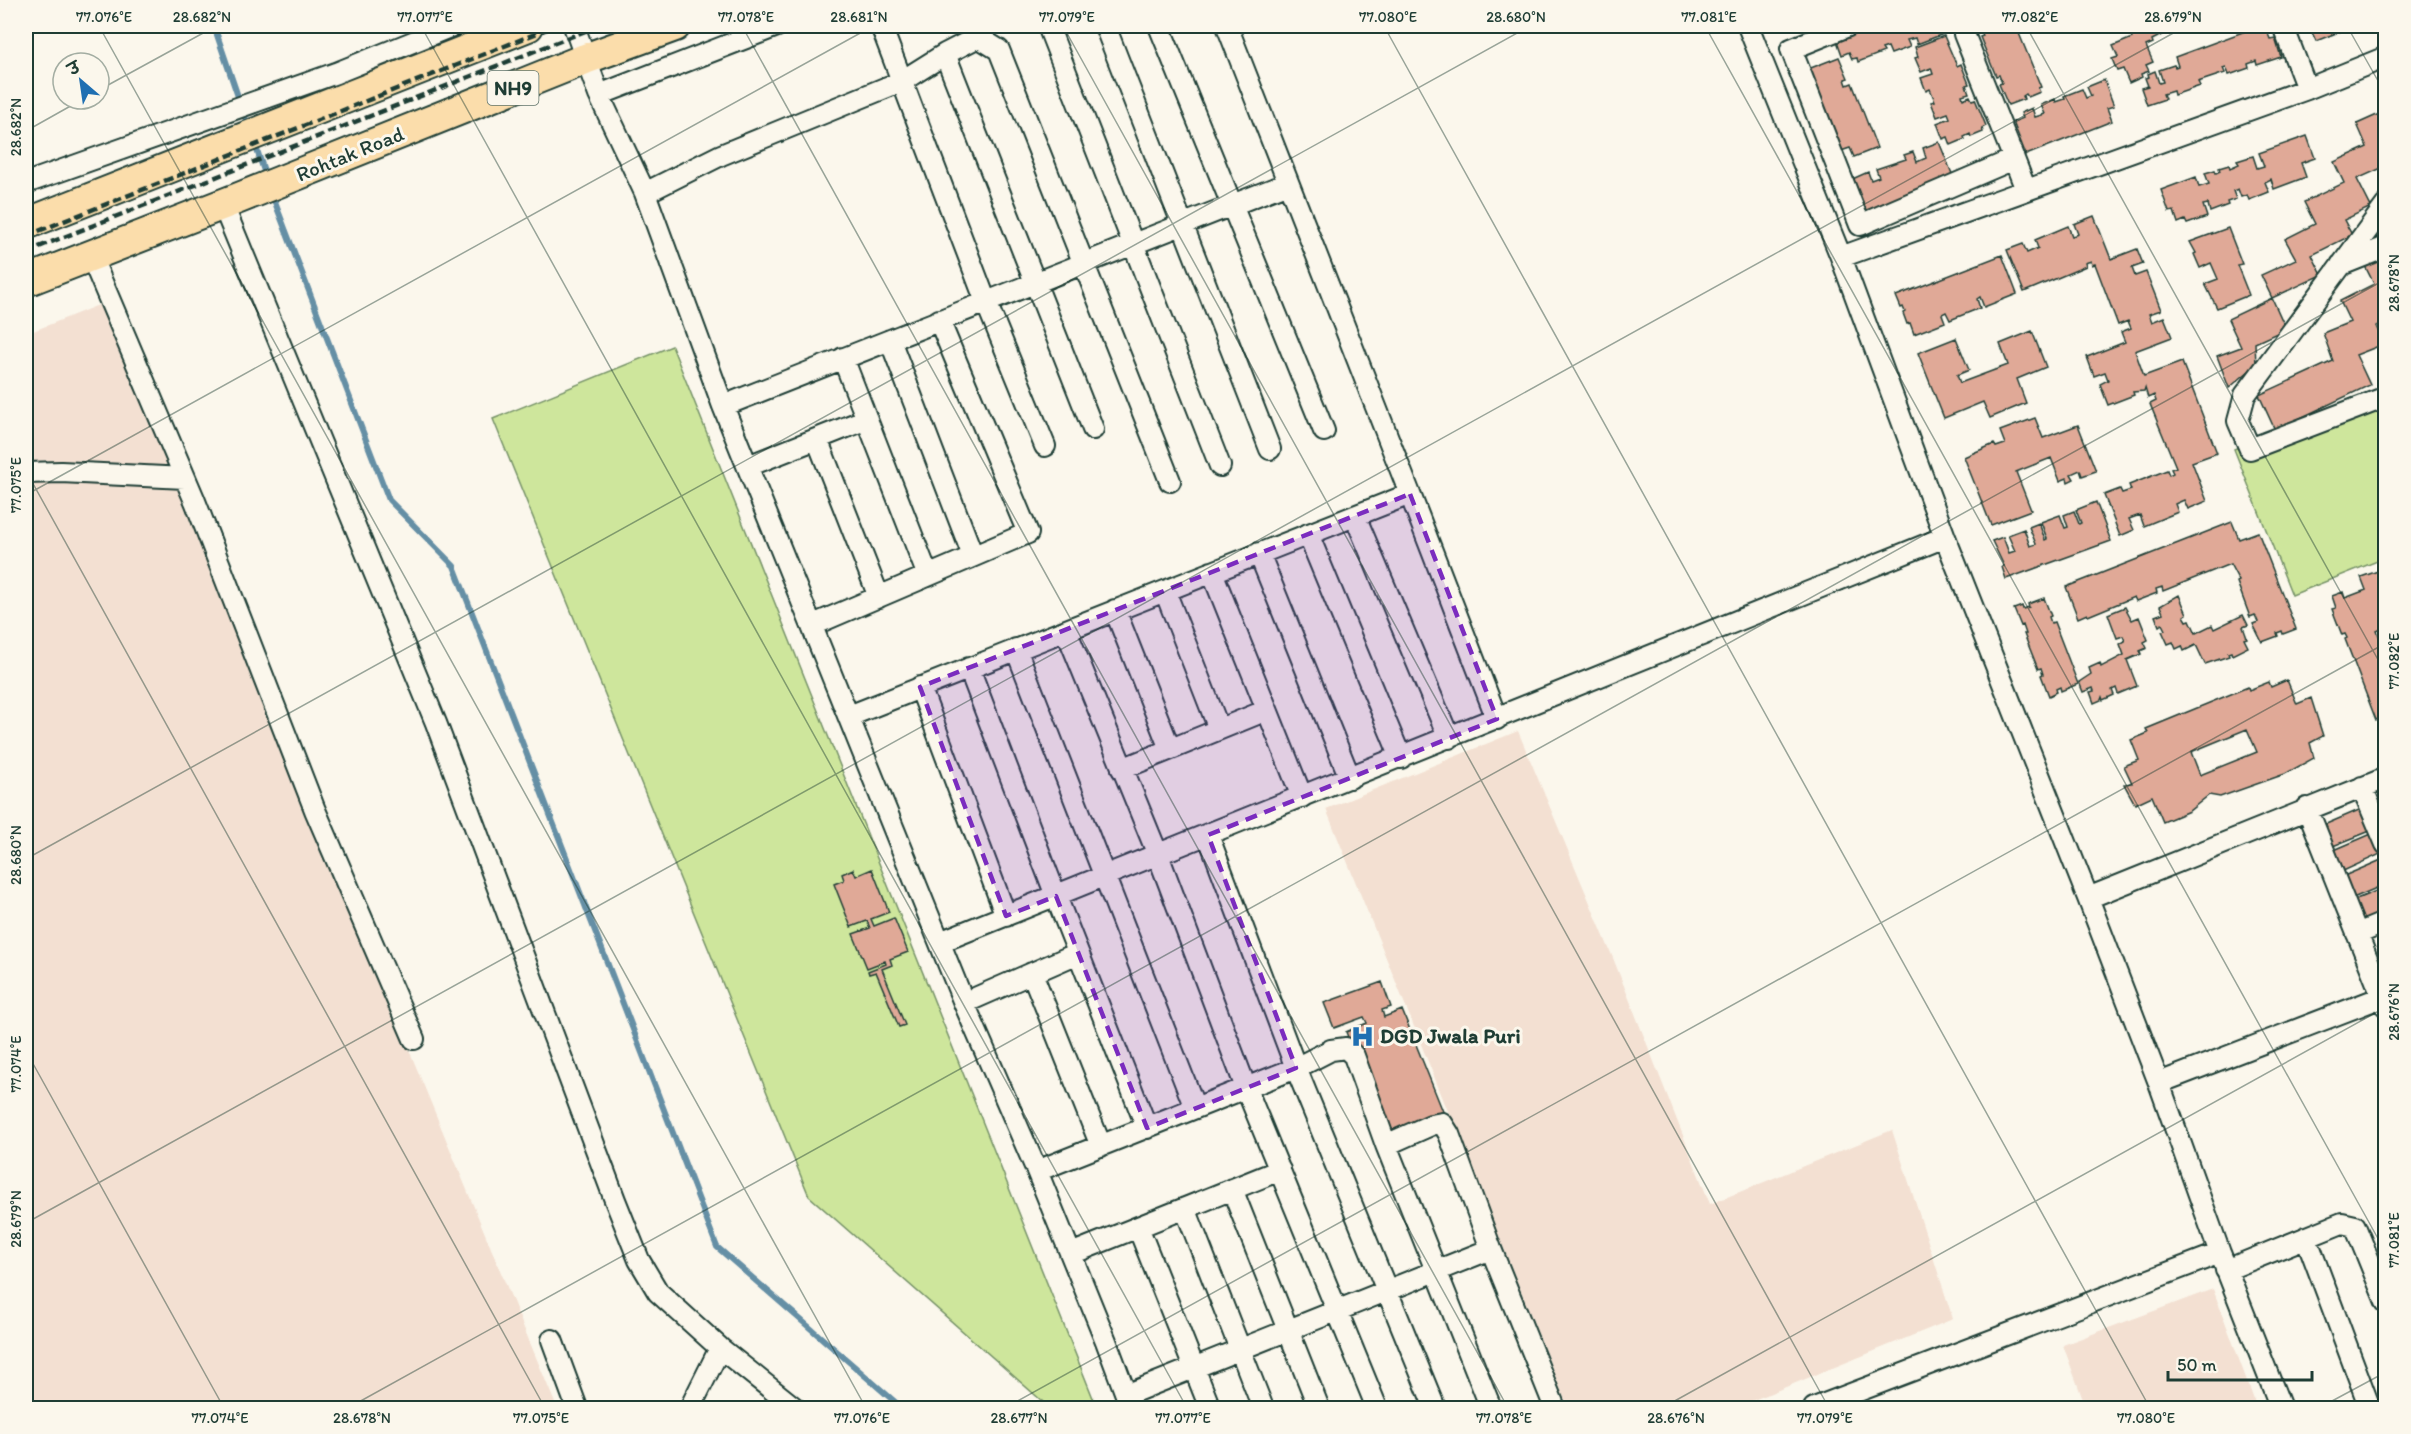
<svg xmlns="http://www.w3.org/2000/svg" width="2411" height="1434" font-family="Itim,'Playpen Sans Deva',sans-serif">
<rect width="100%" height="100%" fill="#fbf7ec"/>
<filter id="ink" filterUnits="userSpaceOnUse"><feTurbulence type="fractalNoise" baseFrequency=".0167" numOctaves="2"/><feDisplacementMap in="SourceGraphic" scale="12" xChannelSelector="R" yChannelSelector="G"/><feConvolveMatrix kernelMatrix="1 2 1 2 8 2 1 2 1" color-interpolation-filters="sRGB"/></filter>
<g filter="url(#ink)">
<path fill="#f3e0d2" d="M101,304L557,1408H26V334Z
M1518,731L1613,958L1710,1204L1892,1130L1953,1319L1734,1408H1568L1326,809Z
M2213,1289L2257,1408H2086L2063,1345Z"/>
<path fill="#cee69c" stroke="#769268" stroke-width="1.5" d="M672,346L1097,1408H1050L809,1196L493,419Z
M2385,390V558L2292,595L2234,449Z"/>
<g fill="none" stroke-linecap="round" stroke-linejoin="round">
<path stroke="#658fa5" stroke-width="6" d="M214,26L248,126
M254,141L266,177
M271,192L389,500L454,566L717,1247L902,1408"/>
</g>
<path fill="#e0a997" stroke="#1f3d34" stroke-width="1.5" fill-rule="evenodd" d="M1854,26H1964L1917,44L1915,38L1907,40L1910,47L1891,54L1888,47L1882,49L1884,52L1858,62L1857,58L1852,59L1849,52L1842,55L1836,38Z
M1975,26H2010L2011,27L2016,26L2041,87L2038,88L2040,92L2028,97L2026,94L2023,96L2024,99L2008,105L1999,84L2002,83L1999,75L1996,76L1980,37L1983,36L1980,27L1977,29Z
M2122,26H2160L2164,34L2152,40L2153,43L2146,46L2153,62L2146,65L2149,71L2141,74L2142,77L2129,83L2123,69L2117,71L2112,59L2118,57L2113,46L2132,38L2130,34L2126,35Z
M2259,26H2265L2270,39L2275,38L2281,57L2257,65L2256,61L2248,64L2249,68L2229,75L2226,67L2223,68L2225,73L2198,82L2200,86L2174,95L2173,91L2163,94L2165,99L2147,105L2141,88L2148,86L2145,78L2149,77L2148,74L2155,71L2159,83L2163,82L2159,70L2174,65L2175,67L2178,66L2175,57Z
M2309,26H2354L2316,41Z
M1944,36L1957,66L1961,64L1969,84L1966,85L1969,93L1962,95L1963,99L1970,96L1972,100L1975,99L1986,126L1982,128L1983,132L1971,137L1970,134L1964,137L1965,139L1951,145L1948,137L1943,139L1937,123L1950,118L1948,113L1937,117L1931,102L1935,101L1930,89L1926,91L1921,78L1933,74L1931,68L1921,72L1915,58L1918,57L1915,47Z
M1839,57L1848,78L1845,79L1847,85L1852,83L1877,148L1854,157L1850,148L1841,151L1845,161L1840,163L1803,71Z
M2104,80L2114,106L2107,108L2112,121L2026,155L2013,122L2023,118L2021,113L2032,108L2035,117L2045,114L2041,105L2055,99L2056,102L2065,99L2064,96L2082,89L2086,98L2091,96L2087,87Z
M2386,111V166L2357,179L2371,207L2344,220L2352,235L2312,255L2322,275L2272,298L2261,275L2296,259L2285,239L2315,224L2304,202L2344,183L2334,162L2367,147L2357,124Z
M2307,136L2315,158L2301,163L2306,177L2274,189L2271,179L2265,182L2269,192L2249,200L2247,195L2241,197L2238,189L2233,191L2236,199L2227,202L2228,205L2210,212L2208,204L2203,205L2207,217L2187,224L2185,220L2178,223L2174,211L2169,212L2161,190L2196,177L2199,187L2209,184L2205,173L2215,170L2216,173L2220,171L2219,168L2229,165L2230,168L2239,164L2237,161L2253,156L2257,168L2264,166L2259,153Z
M1939,142L1955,181L1889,207L1888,202L1881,205L1882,209L1862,218L1848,181L1868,172L1871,180L1879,177L1876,169L1906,159L1904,155L1913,152L1917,162L1926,158L1923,148Z
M2094,216L2111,259L2137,249L2143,264L2132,268L2135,276L2146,272L2161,310L2149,314L2152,322L2164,317L2172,337L2135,351L2144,376L2182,362L2217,453L2192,462L2207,501L2188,509L2184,500L2175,504L2178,512L2144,526L2140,515L2129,519L2134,530L2120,536L2104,495L2120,489L2122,493L2131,490L2129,485L2167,470L2169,475L2173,473L2171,469L2176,467L2150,404L2156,401L2154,395L2148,398L2145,388L2144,391L2133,392L2134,395L2108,405L2100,384L2108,380L2105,372L2094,376L2087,357L2125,342L2121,332L2131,328L2128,321L2118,325L2095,264L2092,265L2091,261L2085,263L2086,266L2024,292L2007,250L2023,244L2027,253L2038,248L2035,240L2068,226L2072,236L2078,234L2074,224Z
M2228,228L2242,264L2237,265L2249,295L2217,308L2205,284L2218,279L2211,263L2200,268L2194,254L2196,253L2190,242Z
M2386,254V321L2376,326L2384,344L2356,355L2370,385L2275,430L2259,395L2333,361L2323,333L2350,322L2340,301L2374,284L2364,264Z
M2002,255L2017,294L1984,307L1980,297L1977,299L1980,308L1950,320L1946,312L1942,314L1945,322L1914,334L1910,323L1907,324L1903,313L1905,312L1903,307L1901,308L1896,296Z
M2272,298L2286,329L2255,343L2256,365L2229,388L2217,356L2241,347L2228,319Z
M2032,331L2046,367L2017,379L2026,403L1990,418L1983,402L1944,418L1918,353L1956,338L1969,370L1957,375L1960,383L2008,365L2000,344Z
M2035,418L2043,438L2078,425L2096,471L2082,476L2080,470L2071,474L2074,479L2068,482L2067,478L2060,481L2051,458L2016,472L2031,510L1991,525L1964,457L1994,444L1996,447L2005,444L2000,431Z
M2096,502L2111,541L2006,579L2002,567L2004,566L1992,541L2003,537L2009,553L2015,551L2008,535L2024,529L2030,546L2036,544L2029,527L2039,523L2045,540L2047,539L2041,522L2060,515L2065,528L2068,527L2064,515L2074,511L2079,524L2081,523L2076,510Z
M2232,522L2239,539L2258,532L2296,629L2283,634L2282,631L2277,633L2278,636L2262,642L2253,624L2258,622L2255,615L2250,617L2237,582L2239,581L2230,564L2163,591L2162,587L2156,589L2157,593L2136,601L2134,597L2088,616L2087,614L2078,618L2066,587Z
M2378,571L2380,575L2386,573V627L2377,631L2386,653V716L2376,720L2345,639L2347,638L2345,634L2342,635L2332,609L2336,608L2332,596L2343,592L2345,598L2366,590L2361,577Z
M2179,595L2187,614L2184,616L2187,621L2190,620L2196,633L2212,625L2214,629L2243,615L2248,625L2243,627L2247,638L2244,639L2248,647L2232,655L2231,652L2228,653L2229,656L2205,664L2196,645L2184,651L2182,646L2176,649L2173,642L2168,644L2162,631L2165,630L2162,624L2159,626L2155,616L2163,613L2160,606Z
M2044,598L2051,616L2049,617L2051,623L2054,622L2078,684L2061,691L2060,687L2056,689L2057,692L2049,696L2041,675L2043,674L2041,668L2038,669L2024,634H2026L2023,625L2021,626L2014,609L2022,606L2023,609L2029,607L2028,604Z
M2125,607L2132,620L2139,617L2148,640L2144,642L2147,648L2140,651L2141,654L2127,660L2137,686L2118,694L2116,688L2112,690L2114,695L2103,700L2102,697L2101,700L2094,703L2090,692L2094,691L2093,688L2083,692L2079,682L2091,674L2089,668L2100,663L2101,667L2124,655L2120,644L2125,641L2123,636L2117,638L2108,614Z
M2287,680L2297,704L2311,698L2323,736L2310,743L2314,758L2285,774L2220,797L2209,795L2189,811L2163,822L2152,796L2135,804L2124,784L2132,783L2124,766L2139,760L2131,740L2148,733L2146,729L2248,687L2249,690L2269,682L2271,687ZM2247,729L2257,752L2200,775L2191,752Z
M2386,797V835L2372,803Z
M2366,807L2375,829L2333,846L2324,825Z
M2376,832L2385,852L2341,872L2332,851Z
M2386,858V884L2353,898L2344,876Z
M853,869L856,876L872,869L889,912L871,919L874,926L894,918L908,952L890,959L892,965L882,969L905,1025L899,1027L876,972L869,974L868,971L886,964L885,961L867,968L853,934L870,928L867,921L851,927L834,884L844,880L842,874Z
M2386,887V913L2363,922L2354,900Z
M1382,982L1391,1007L1382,1010L1384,1017L1402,1010L1444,1114L1387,1137L1346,1032L1367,1023L1364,1017L1334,1028L1324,1003Z"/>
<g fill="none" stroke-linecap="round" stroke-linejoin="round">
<defs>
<path id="minor" d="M574,26L599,95L645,193L723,406L964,1003L1037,1171L1106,1341L1131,1408
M881,26L986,302L1045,446
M1048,26L1220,466
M1105,26L1270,449
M1159,26L1324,431
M1748,26L1841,257L1945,537L2088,898L2159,1083L2220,1253L2281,1408
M1848,26L1791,49L1860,225L2014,159L2026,190
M2283,26L2307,89
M1964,34L2014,159
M945,54L1093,429
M599,95L777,26
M26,183L336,73L452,26
M645,193L721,155L902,81L945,54L978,37L999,50L1170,481
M223,205L436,723L615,1200L639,1260L658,1292L720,1348L795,1408
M2386,205L2245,395L2238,421L2250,449L2386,397
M91,256L195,501L315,810L414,1039
M1841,257L2307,89L2386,57
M2341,265L2386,247
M890,340L973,556
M843,358L928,576
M723,406L1288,183
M817,439L879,597
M748,466L867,419
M26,473L61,472L185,478
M1410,494L1497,719
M1355,516L1449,738
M1308,534L1401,758
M1259,553L1350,778
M1212,572L1302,797
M1165,591L1219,729
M1115,610L1170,749
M813,625L1028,533L939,320
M1066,630L1158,855L1246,1088L1377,1408
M1016,649L1195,1108
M969,668L1061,909L1147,1128
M920,687L1006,916
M849,716L1410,494L1227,26
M1122,769L1267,710
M2362,787L2386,844
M2307,808L2386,1006
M1208,835L1296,1068L1435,1408
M2088,898L2386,778
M2357,934L2386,922
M940,942L1945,537
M1032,973L1101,1146
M964,1003L1078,953
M2159,1083L2382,997
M1386,1145L1491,1408
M1037,1171L1296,1068L1331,1050L1346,1048L1354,1056L1386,1145L1431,1125L1442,1123L1449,1134L1491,1249L1555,1408
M1232,1189L1319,1408
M1185,1208L1263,1408
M1138,1227L1210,1408
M2306,1237L2370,1408
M1071,1254L1280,1170
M2226,1270L2342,1223L2355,1226L2386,1302
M552,1340L577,1408
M1126,1395L1491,1249
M690,1408L720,1348
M1814,1408L2220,1253"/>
<path id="highway" d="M26,224L528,26
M26,281L239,198L585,59L675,26"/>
</defs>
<use href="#minor" stroke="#1f3d34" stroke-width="24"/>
<use href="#highway" stroke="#1f3d34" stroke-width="34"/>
<use href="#minor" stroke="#fbf7ec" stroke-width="20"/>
<use href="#highway" stroke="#fbddab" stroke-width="30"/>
<path stroke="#1f3d34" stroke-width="4.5" stroke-dasharray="9 4.5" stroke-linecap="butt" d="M26,236L555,26
M26,252L598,26"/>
</g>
</g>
<path fill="#7b2cbf" fill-opacity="0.2" stroke="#7b2cbf" stroke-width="4.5" stroke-dasharray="12 8" stroke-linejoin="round" d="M1410,494L1497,719L1208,835L1296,1068L1147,1128L1056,896L1006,916L920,687Z"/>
<path fill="none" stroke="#1f3d34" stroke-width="1.5" stroke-opacity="0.45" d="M99,26L866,1408M421,26L1187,1408M742,26L1508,1408M1063,26L1829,1408M1384,26L2150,1408M1705,26L2386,1253M2026,26L2386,674M2347,26L2386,95M99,90L216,26M26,131L83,99M26,471L545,1408M26,495L873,26M26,859L1530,26M26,1051L224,1408M26,1223L2186,26M348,1408L2386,279M1005,1408L2386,643M1662,1408L2386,1007M2319,1408L2386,1372"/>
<defs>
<symbol id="hospital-bare" viewBox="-9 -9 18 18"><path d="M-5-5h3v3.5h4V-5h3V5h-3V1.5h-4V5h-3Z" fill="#1f6fb2" stroke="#fbf7ec" stroke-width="2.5" paint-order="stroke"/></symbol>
</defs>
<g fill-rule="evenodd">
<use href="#hospital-bare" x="1346" y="1020" width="33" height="33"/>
</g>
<g text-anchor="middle" stroke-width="6" stroke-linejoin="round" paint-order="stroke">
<rect fill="#fbf7ec" stroke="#61756b" stroke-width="1.5" x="487.5" y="71" width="51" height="34" rx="4.5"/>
<g font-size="20" font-weight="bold" fill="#1f3d34">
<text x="513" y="95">NH9</text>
</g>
<g font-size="21" fill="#1f3d34" stroke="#fbf7ec">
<text transform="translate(350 154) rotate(-22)" y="7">Rohtak Road</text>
</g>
<g font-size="21" font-weight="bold" fill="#1f3d34" stroke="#fbf7ec" text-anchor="start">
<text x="1380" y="1043">DGD Jwala Puri</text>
</g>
</g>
<rect width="2411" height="1434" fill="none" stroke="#fbf7ec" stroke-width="66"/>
<g transform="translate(81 81) rotate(331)"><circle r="28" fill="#fbf7ec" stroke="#a3ada2" stroke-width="1.5"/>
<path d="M0-4.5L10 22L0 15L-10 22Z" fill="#1f6fb2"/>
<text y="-9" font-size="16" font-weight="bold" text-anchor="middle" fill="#1f3d34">उ</text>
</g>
<path d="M2168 1371v9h144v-9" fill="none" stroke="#1f3d34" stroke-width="3"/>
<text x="2177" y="1371" font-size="18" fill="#1f3d34" stroke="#fbf7ec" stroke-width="4.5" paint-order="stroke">50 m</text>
<rect x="33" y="33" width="2345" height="1368" fill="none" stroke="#1f3d34" stroke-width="2"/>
<g font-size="15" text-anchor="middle" fill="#1f3d34">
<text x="104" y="22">77.076°E</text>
<text x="202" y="22">28.682°N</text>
<text x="425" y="22">77.077°E</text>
<text x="746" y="22">77.078°E</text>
<text x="859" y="22">28.681°N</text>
<text x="1067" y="22">77.079°E</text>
<text x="1388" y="22">77.080°E</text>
<text x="1516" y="22">28.680°N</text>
<text x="1709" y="22">77.081°E</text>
<text x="2030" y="22">77.082°E</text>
<text x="2173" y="22">28.679°N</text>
<text transform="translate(16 127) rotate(-90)" y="5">28.682°N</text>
<text transform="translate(2394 283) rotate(-90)" y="5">28.678°N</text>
<text transform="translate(16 485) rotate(-90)" y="5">77.075°E</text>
<text transform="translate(2394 661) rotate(-90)" y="5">77.082°E</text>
<text transform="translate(16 855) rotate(-90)" y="5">28.680°N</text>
<text transform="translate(2394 1012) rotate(-90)" y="5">28.676°N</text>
<text transform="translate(16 1064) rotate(-90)" y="5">77.074°E</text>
<text transform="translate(16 1219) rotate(-90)" y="5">28.679°N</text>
<text transform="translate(2394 1240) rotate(-90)" y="5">77.081°E</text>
<text x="220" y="1423">77.074°E</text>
<text x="362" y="1423">28.678°N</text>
<text x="541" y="1423">77.075°E</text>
<text x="862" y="1423">77.076°E</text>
<text x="1019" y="1423">28.677°N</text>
<text x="1183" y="1423">77.077°E</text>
<text x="1504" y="1423">77.078°E</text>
<text x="1676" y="1423">28.676°N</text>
<text x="1825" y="1423">77.079°E</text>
<text x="2146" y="1423">77.080°E</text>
</g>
</svg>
